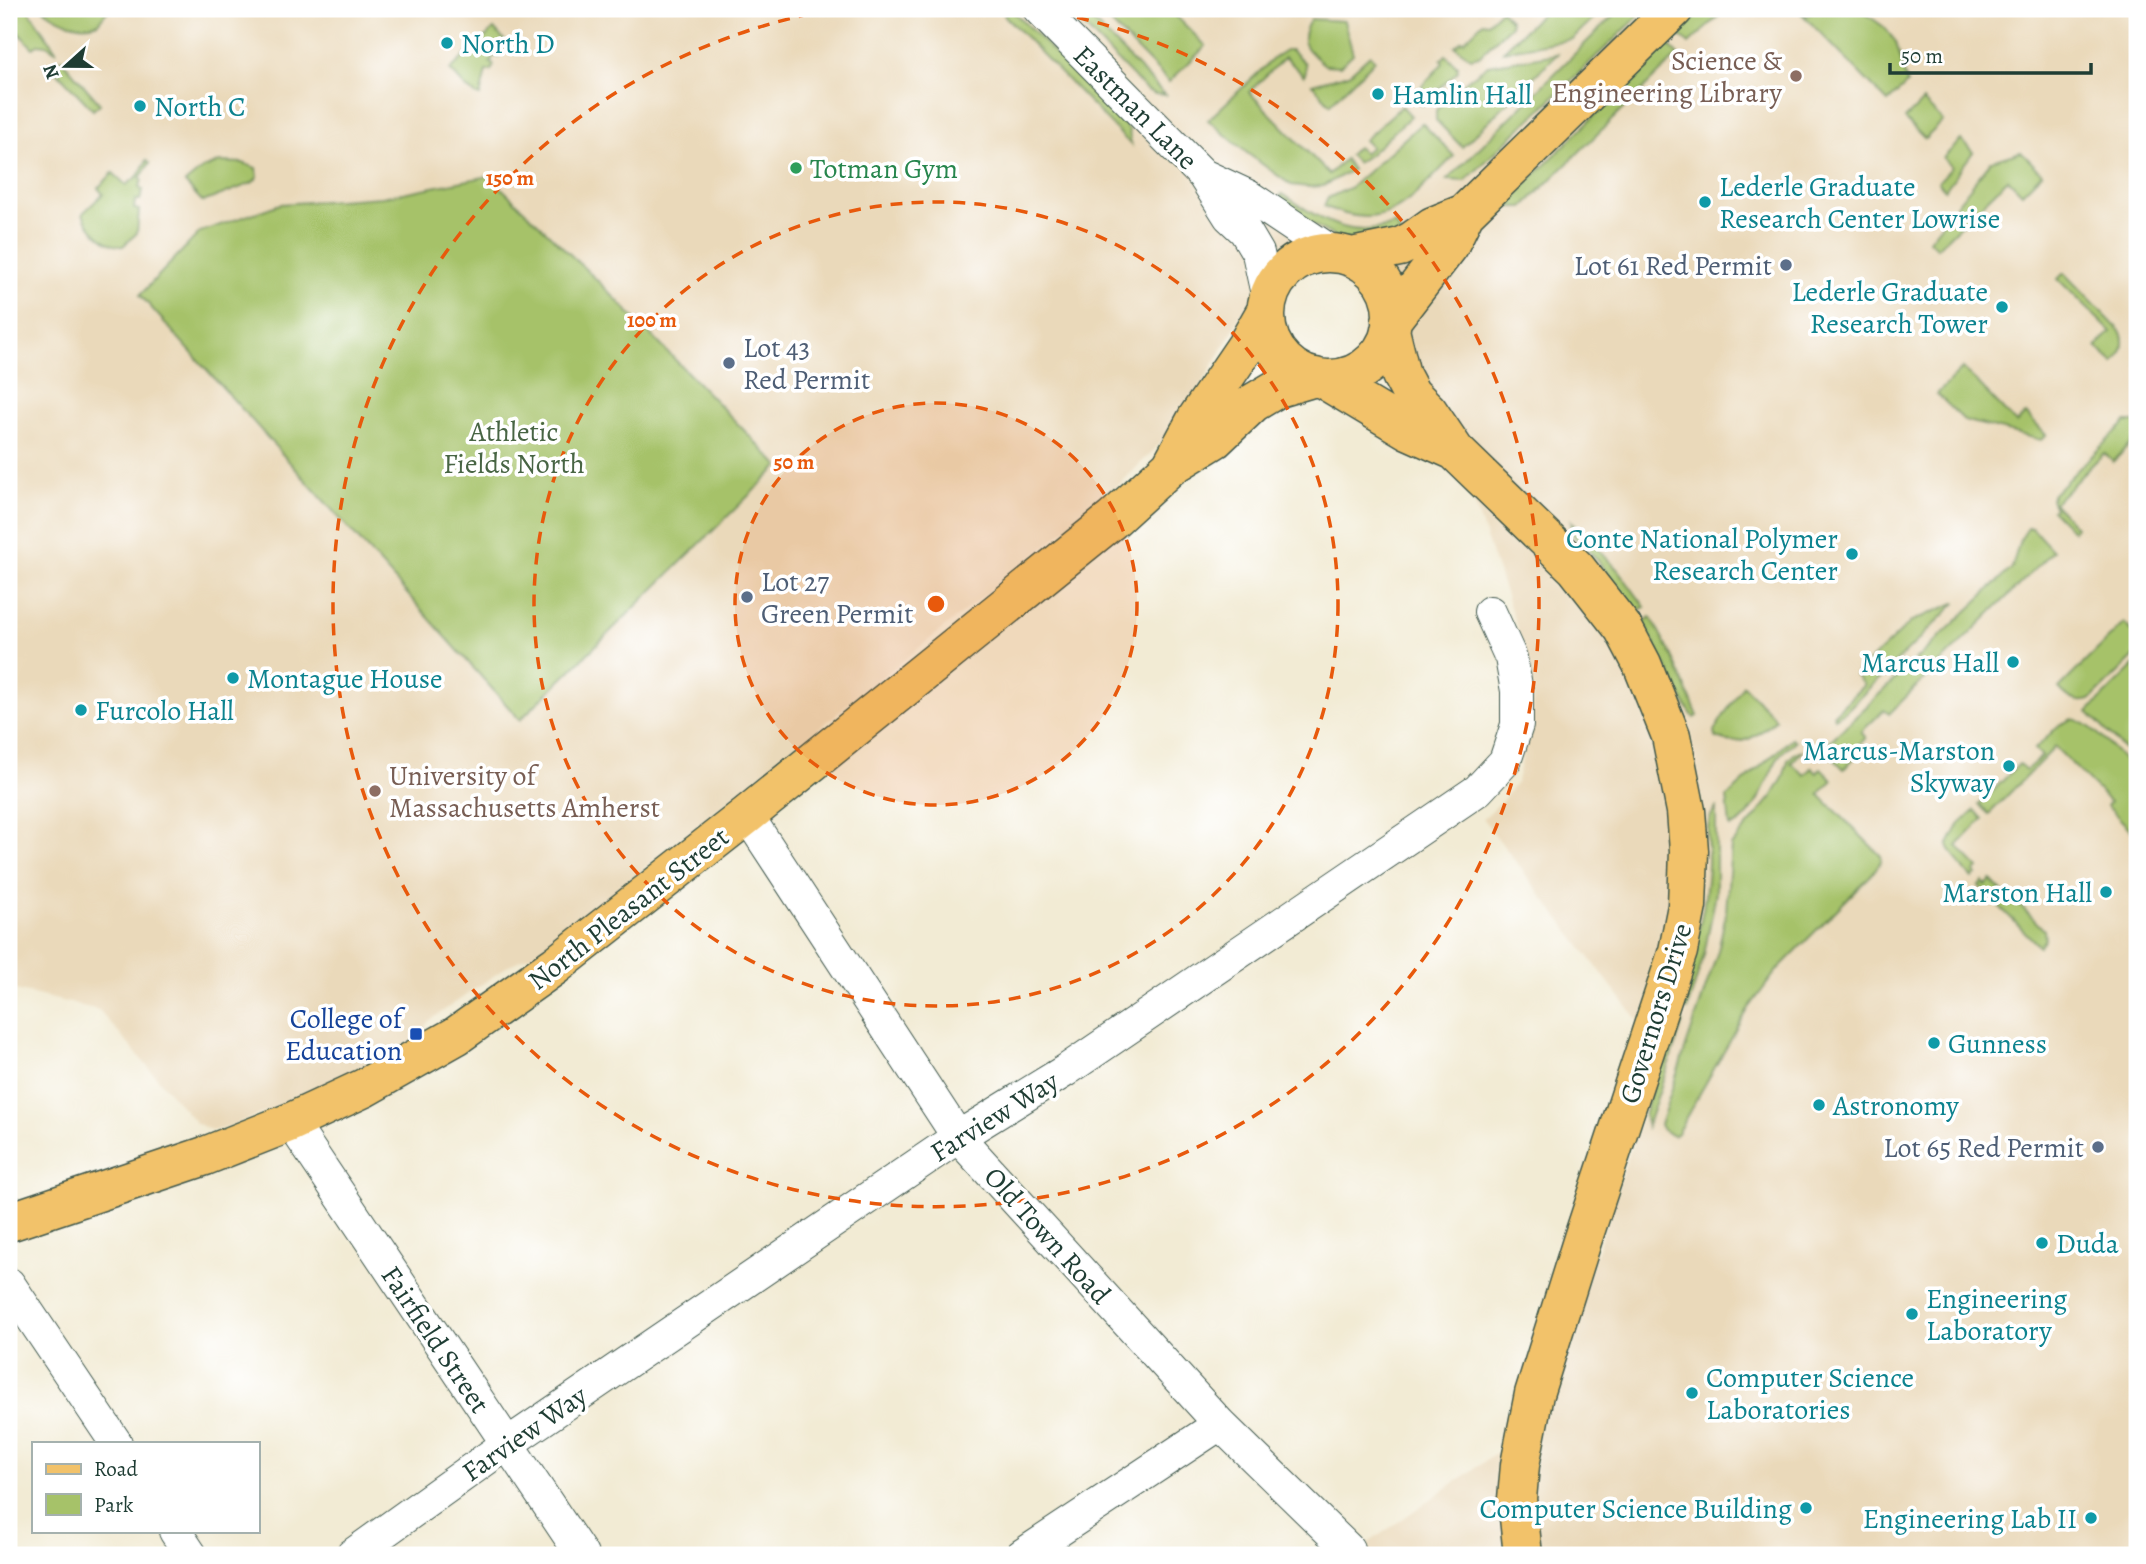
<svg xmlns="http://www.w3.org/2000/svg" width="2146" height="1564" font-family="Alegreya,serif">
<rect width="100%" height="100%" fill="#fff"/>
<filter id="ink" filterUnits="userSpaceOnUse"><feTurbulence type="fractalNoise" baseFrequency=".0143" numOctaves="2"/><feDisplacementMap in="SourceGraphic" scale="14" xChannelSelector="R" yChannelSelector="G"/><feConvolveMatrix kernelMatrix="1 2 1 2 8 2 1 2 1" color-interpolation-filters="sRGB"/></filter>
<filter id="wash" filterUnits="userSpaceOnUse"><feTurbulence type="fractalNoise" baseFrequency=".00686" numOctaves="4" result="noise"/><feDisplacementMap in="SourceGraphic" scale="28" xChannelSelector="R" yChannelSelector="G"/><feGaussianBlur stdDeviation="1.57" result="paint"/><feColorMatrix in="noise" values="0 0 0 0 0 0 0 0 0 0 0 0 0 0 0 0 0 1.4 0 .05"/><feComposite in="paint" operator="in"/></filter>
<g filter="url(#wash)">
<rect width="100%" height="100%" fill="#f2ebd4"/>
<path fill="#ead9ba" d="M9,9H2137V1555H1351L1541,1422L1662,1052L1483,819L1502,801L1517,781L1533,712L1531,668L1463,471L1423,393L1396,288L1382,267L1356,242L1341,240L1321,241L1295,247L1285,254L1274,263L1249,302L1189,408L1154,450L1110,494L542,951L509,965L429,1021L419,1036L396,1050L308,1095L223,1129L211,1130L196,1123L99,1010L16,990L9,993Z"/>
<path fill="#a6c269" stroke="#62804e" stroke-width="2" d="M9,9H28L57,52L46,45L39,44L33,48L9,23Z
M43,9H109L98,23C79,30 58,20 43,9Z
M1011,9L1121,120L1129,130L1131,145L1004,15Z
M1067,9H1081L1165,95L1155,94L1145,89Z
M1097,9H1169L1206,46L1169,82Z
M1546,9H1603L1572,39L1503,51Z
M1620,9H1632L1639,16L1465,181L1447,180Z
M1704,9H1726L1689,44L1678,34Z
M1797,9H1805L1802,12L1807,16L1812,12L1809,9H1859L1884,27L1896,42L1907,84L1888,102Z
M1501,10L1510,20L1511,25L1479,56L1471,58L1455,46L1462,40L1464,41L1483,22L1488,23Z
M1311,19L1344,21L1353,54L1340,66L1325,65C1306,49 1296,42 1311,19Z
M494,29L507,43L498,57L494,55L490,63L494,65L491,71H486L480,96C468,93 459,79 450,70Z
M1667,44L1678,55L1523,207H1502Z
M1286,50H1291L1305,63L1306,71L1304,76L1285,57L1249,92L1329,174L1345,159L1352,170L1323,186L1308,187L1291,185L1247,153L1208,120L1275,57Z
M1557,54L1462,147L1436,120V110L1464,83L1488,65Z
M1370,55L1375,60L1330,104L1312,84L1349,74Z
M1446,55L1457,66L1458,71L1422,105L1413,96L1443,63L1441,60Z
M61,59L100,104L93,110L55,70Z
M1923,101L1943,121L1925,139L1905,119Z
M1402,106L1411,116L1369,155L1357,163L1349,155L1357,147L1364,153L1371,147L1364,140Z
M1422,123L1454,156C1411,198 1388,237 1324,206L1328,198L1351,187Z
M1961,140L1973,152L1945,190L1938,182L1952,167L1943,158Z
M2021,152L2042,173L2022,193L2008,179L1937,248L1929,240L1991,161Z
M147,160L150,163L140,178L142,180L139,188L143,190L140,200H135L134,209L139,210L137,233L123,246C108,248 87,227 83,213L103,194L98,188L113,173L126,185L138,176Z
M220,162L243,163L256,168L258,177L252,183L203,202L185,183L202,169Z
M489,176L603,286L779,466L520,720L140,295L200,232L280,204L382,197Z
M1282,194C1321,219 1348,241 1396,224L1401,235L1356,242L1341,240L1276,204Z
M2064,273L2121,332C2126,344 2122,354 2114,363L2096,347L2111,332L2058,279Z
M1963,368L2016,423L2026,414L2046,435L2041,440L1964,420L1937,394Z
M2126,422H2137V437L2113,462L2104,453L2054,503L2076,527L2073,531L2052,510L2055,508L2051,499L2052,495Z
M1571,521L1618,570L1645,607L1637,611L1594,556L1573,535Z
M2028,528H2032L2053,551L1889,714L1884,710L1861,732L1866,738L1851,752L1856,756L1844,769L1829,754L1828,743L2012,568L2020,540Z
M1957,602L1846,711L1835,718L1833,715L1864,685L1855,675L1912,621Z
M1651,617L1673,658L1698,716L1694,718L1687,707L1643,622Z
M2124,623L2136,635L2137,634V654L2090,700C2076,704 2068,698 2059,688Z
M2137,663V763L2088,712Z
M1743,685L1776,719C1757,737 1741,749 1715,737L1714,731Z
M2072,719C2094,722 2121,759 2137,775V836L2107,806L2110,802L2055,747L1989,814L1979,805L2019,764L2026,770L2042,756L2035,749L2059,725Z
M1792,738L1795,741C1790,746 1783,751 1779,756C1768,775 1754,823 1730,827L1727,797Z
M1803,750L1791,763L1805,775L1812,768L1817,773L1821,768L1833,780L1819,794L1881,856V861L1872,874L1778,969L1749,1008L1677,1133L1673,1136L1663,1130L1660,1125L1718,951L1726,912L1731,846L1772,797L1783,778L1788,760L1795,753Z
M1716,808V893L1704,955L1687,1010L1678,1007C1691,960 1706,914 1708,865C1709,846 1703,823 1716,808Z
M1975,810L1983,819L1957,846L1978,868L1974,872L1976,875L1972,878L1960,865L1948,846L1959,825Z
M1991,880L2012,902L2015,900L2044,930L2045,939L2039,946L1979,886L1983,882L1986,885Z
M1673,1020L1683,1022L1647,1127L1644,1115Z"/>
</g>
<g filter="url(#ink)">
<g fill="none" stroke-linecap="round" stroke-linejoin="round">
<defs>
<path id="minor" d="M1039,9L1203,175L1229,216L1245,231L1258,253L1268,299
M1203,175L1248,196L1332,252
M747,815L958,1137L1220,1424L1348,1549
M291,1122L582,1555
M9,1284L116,1443
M175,1531L191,1555
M352,1555L507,1444L958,1137L1065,1071L1478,790L1505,761L1517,725V691L1511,658L1490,612
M1022,1555L1220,1424"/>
<path id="major" d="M1266 316a63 63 0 1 1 126 0a63 63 0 1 1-126 0Z
M1351,257L1400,247L1412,241L1433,226L1465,213
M1391,321L1449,246L1465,213L1674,9
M1390,330L1401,375L1411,394L1428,411L1455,451L1576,568L1623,628L1642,664L1671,736L1686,811L1689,851L1687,906L1678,951L1583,1238L1534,1394L1520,1465L1517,1499L1523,1555
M1323,379L1408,430L1455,451
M1172,464L1197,418L1246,346L1266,311
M9,1222L205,1156L291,1122L364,1088L456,1036L556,965L747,815L1112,520L1171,466L1215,439L1253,403L1278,388L1315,377"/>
</defs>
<use href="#minor" stroke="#3f574c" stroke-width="34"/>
<use href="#major" stroke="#3f574c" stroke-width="41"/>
<use href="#minor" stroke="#fff" stroke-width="32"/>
<use href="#major" stroke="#f2c26a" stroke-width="38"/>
</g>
</g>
<circle cx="936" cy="604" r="201" fill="#e8590c" fill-opacity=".12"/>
<g fill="none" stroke="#e8590c" stroke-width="3.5" stroke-dasharray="12 9">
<circle cx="936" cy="604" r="201"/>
<circle cx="936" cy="604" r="402"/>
<path d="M1036 9A603 603 0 1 1 836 9"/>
</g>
<g fill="#0f9aa8" stroke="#fff" stroke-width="2.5">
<circle cx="447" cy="43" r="7"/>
<circle cx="1378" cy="94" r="7"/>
<circle cx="140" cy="106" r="7"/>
<circle cx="1705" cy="202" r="7"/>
<circle cx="2002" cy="307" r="7"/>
<circle cx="1852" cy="554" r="7"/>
<circle cx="2013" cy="662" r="7"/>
<circle cx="233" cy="678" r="7"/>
<circle cx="81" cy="710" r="7"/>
<circle cx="2009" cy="766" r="7"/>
<circle cx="2106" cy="892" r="7"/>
<circle cx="1934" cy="1043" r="7"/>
<circle cx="1819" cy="1105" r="7"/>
<circle cx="2042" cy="1243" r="7"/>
<circle cx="1912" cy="1314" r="7"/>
<circle cx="1692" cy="1393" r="7"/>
<circle cx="1806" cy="1508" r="7"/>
<circle cx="2091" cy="1518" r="7"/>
</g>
<g fill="#8d6e63" stroke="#fff" stroke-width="2.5">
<circle cx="1796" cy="76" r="7"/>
<circle cx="375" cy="791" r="7"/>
</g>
<circle fill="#2e9e5b" stroke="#fff" stroke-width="2.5" cx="796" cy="168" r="7"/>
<g fill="#5c6f8a" stroke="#fff" stroke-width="2.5">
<circle cx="1786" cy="265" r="7"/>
<circle cx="729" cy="363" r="7"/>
<circle cx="747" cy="597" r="7"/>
<circle cx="2098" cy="1147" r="7"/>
</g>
<rect fill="#1a4fb4" stroke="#fff" stroke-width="2.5" x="409" y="1027" width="14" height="14" rx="3.5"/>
<g text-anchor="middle" stroke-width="7" stroke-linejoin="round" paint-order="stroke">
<g font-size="28" fill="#0d838f" stroke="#fff" text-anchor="start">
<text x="461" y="53">North D</text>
<text x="1392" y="104">Hamlin Hall</text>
<text x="154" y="116">North C</text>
<text x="1719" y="196">Lederle Graduate<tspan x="1719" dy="32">Research Center Lowrise</tspan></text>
<text x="1988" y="301" text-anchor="end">Lederle Graduate<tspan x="1988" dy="32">Research Tower</tspan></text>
<text x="1838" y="548" text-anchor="end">Conte National Polymer<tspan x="1838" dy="32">Research Center</tspan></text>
<text x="1999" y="672" text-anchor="end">Marcus Hall</text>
<text x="247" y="688">Montague House</text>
<text x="95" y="720">Furcolo Hall</text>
<text x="1995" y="760" text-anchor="end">Marcus-Marston<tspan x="1995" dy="32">Skyway</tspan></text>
<text x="2092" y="902" text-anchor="end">Marston Hall</text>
<text x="1948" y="1053">Gunness</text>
<text x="1833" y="1115">Astronomy</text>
<text x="2056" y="1253">Duda</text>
<text x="1926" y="1308">Engineering<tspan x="1926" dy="32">Laboratory</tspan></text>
<text x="1706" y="1387">Computer Science<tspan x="1706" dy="32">Laboratories</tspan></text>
<text x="1792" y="1518" text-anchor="end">Computer Science Building</text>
<text x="2077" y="1528" text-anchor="end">Engineering Lab II</text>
</g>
<g font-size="28" fill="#785e54" stroke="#fff" text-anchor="end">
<text x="1782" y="70">Science &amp;<tspan x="1782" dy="32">Engineering Library</tspan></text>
<text x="389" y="785" text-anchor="start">University of<tspan x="389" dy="32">Massachusetts Amherst</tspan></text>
</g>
<g font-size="28" fill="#1f3d34" stroke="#fff">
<text transform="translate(1136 107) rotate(45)" y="10">Eastman Lane</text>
<text transform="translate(628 908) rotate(-38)" y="10">North Pleasant Street</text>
<text transform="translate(1655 1013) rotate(-73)" y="10">Governors Drive</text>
<text transform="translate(994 1116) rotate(-32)" y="10">Farview Way</text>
<text transform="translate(1048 1235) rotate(48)" y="10">Old Town Road</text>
<text transform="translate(436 1339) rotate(56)" y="10">Fairfield Street</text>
<text transform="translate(524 1433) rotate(-35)" y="10">Farview Way</text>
</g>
<g font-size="28" fill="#27864d" stroke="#fff" text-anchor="start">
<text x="810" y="178">Totman Gym</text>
</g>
<g font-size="28" fill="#4e5e75" stroke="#fff" text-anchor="end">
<text x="1772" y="275">Lot 61 Red Permit</text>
<text x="743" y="357" text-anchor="start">Lot 43<tspan x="743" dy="32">Red Permit</tspan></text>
<text x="761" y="591" text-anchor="start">Lot 27<tspan x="761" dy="32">Green Permit</tspan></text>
<text x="2084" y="1157">Lot 65 Red Permit</text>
</g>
<g font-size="28" fill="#486544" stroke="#fff">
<text x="514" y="441">Athletic<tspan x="514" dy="32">Fields North</tspan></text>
</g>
<g font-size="28" fill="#164399" stroke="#fff" text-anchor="end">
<text x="402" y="1028">College of<tspan x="402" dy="32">Education</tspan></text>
</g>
</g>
<circle cx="936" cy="604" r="10" fill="#e8590c" stroke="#fff" stroke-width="3.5"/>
<g font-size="21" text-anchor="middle" font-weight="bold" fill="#e8590c" stroke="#fff" stroke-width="7" stroke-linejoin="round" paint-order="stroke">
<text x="510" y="185">150 m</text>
<text x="652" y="327">100 m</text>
<text x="794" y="469">50 m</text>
</g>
<rect width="2146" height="1564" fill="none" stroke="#fff" stroke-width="35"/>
<rect x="32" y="1442" width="228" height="91" fill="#ffffff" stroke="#a5b1ae" stroke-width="2"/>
<rect x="46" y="1464" width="35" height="10" fill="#f2c26a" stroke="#a5b1ae" stroke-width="2"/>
<text x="94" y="1476" font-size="21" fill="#1f3d34">Road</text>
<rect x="46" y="1494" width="35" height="21" fill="#a6c269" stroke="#a5b1ae" stroke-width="2"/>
<text x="94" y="1512" font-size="21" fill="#1f3d34">Park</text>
<g transform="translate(66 66) rotate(249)" stroke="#ffffff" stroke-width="5" paint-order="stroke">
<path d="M0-5L12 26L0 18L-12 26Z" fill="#1f3d34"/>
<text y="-10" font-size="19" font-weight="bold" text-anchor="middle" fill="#1f3d34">N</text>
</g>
<path d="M1890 63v10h201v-10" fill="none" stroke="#1f3d34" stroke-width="3.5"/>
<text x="1901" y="63" font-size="21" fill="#1f3d34" stroke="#ffffff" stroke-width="5" paint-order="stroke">50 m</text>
</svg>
